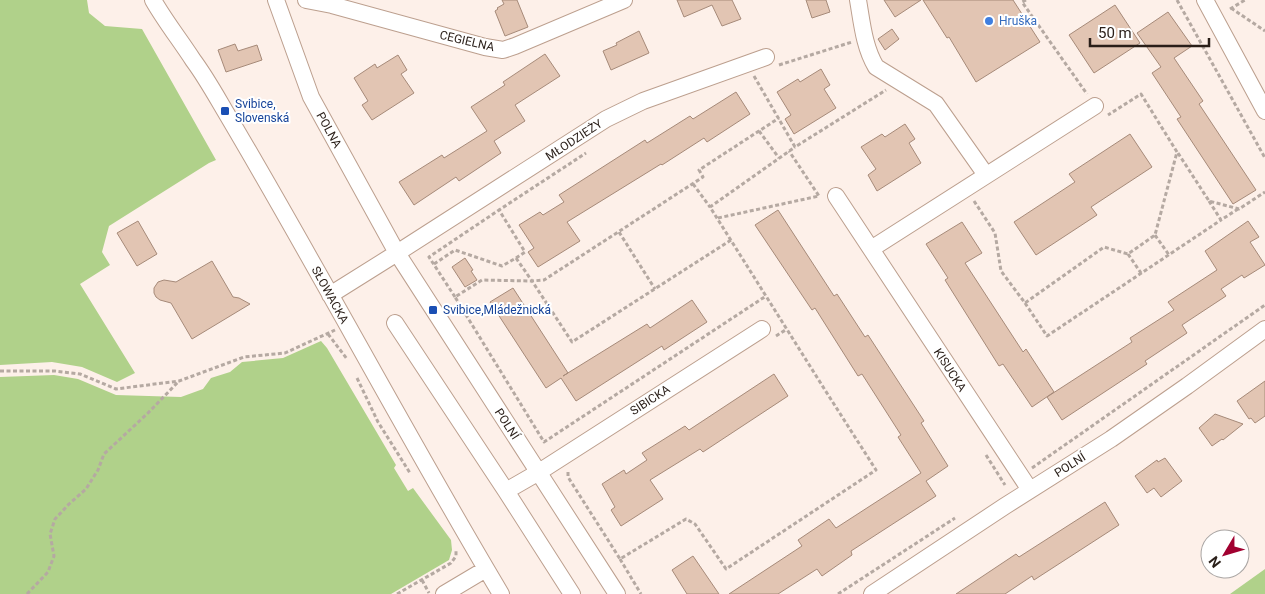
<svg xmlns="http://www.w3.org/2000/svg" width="1265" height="594" font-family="Roboto,sans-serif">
<rect width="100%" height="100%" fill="#fdf0e9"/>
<path fill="#b0d18a" d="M0,0H87L89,13L105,26L142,29L216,160L209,163L109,226L102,252L110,265L80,284L135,373L117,382L82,367L52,362L0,365Z
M321,341L327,348L396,465L394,468L408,491L413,488L451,540L452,550L449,560L391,594H0V377L54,375L78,379L116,395L181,397L203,389L211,378L230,372L242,362L283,358Z
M1265,569V594H1230Z"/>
<path fill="#e2c5b3" stroke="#a68a79" d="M502,0H517L528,27L505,36L495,11L498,9L497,8L504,4Z
M677,0H732L741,19L722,26L712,5L684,17Z
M806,0H826L830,12L812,18Z
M884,0H921L895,17Z
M923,0H1013L1040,42L976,82L949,37L947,38Z
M1115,5L1140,43L1094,73L1069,35Z
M1168,12L1192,46L1174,58L1203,101L1199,104L1256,190L1233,204L1177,119L1181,117L1152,73L1161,67L1137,33Z
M892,29L899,39L885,50L878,39Z
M639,31L649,53L611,70L603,51L617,45L616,43Z
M235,44L238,51L257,45L262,60L226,72L218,50Z
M545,54L560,76L515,105L525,121L494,141L501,153L459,181L456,177L414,205L399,182L442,155L444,158L487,131L471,107L505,85L503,82Z
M398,55L407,70L401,74L414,93L372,120L362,105L368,101L354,78L375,64L377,68Z
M821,69L830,85L824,89L836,108L794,134L785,119L791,115L777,92L798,79L800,82Z
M736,92L750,114L707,142L704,138L662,165L661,164L567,222L580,241L538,267L528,252L534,248L519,225L540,212L543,215L564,202L559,195L645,140L647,143L690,116L693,119Z
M905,124L915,139L909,143L921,163L877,191L868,175L876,169L861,147L882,134L885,137Z
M1130,134L1152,167L1091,207L1097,215L1036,255L1014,222L1075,182L1069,174Z
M778,210L834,296L837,294L865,337L868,335L924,421L921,423L948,466L926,481L936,496L851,551L852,555L822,576L817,569L778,594H729L802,546L798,540L829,519L836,528L921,473L898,437L901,435L862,374L858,376L815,308L812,310L755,225Z
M138,221L157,254L137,266L117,233Z
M1248,221L1259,237L1250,242L1265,265L1244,278L1242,275L1221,289L1226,296L1182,325L1187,333L1145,361L1147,364L1062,420L1047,397L1132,342L1130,338L1174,310L1168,302L1217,270L1205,251Z
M962,222L982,253L965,263L1023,352L1026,349L1054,392L1032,407L1003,364L999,366L945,280L948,278L926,244Z
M465,258L473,270L471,271L477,280L465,287L452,267Z
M212,261L233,297L239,298L250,304L192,339L171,303L160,300L156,297L154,293V288L158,282L164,280L176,282Z
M513,288L568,373L563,376L647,324L650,328L692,300L707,322L664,350L662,346L576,401L561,378L546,388L490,302Z
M774,374L788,396L703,452L700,449L650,480L663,499L621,526L611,510L615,507L602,484L624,470L626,474L647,460L642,453L685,426L689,430Z
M1265,381V416L1255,423L1251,418L1249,419L1237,401Z
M1215,414L1243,424L1223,440L1222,439L1212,446L1199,428Z
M1165,458L1182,481L1161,497L1154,488L1147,493L1135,476L1157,460L1158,462Z
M1105,502L1119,525L1034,580L1032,576L1005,594H956L1016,554L1019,557Z
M693,556L719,594H687L672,570Z"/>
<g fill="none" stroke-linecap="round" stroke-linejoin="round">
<defs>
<path id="minor" d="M153,0C165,21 180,40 193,60C205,76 215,94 225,111C320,271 406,435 501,594
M276,0L311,97L397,253L617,594
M306,0L332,5L485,47L503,50L515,46L624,0
M858,0C862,23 864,47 876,67L936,104L986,175
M1205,0L1265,111
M836,196L1030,490
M871,249L1095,106
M330,295L397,253L606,119L643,101L766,57
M395,323L506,491L572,594
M506,491L539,472L762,329
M444,594L486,569
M872,594L1005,506L1111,439L1187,386L1265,329"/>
</defs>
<use href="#minor" stroke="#bc9f8e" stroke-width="18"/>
<path stroke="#b5a9a2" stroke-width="3" stroke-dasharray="4 2.5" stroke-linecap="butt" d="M1026,0L1022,2L1087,94
M1177,0L1265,158
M1231,8L1265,31
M1230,9L1245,0
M779,65L852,42
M754,76L795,147L886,90
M759,131L779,158
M1178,153L1209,201L1239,209L1265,192
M693,184L710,207
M974,201L995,233L1001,271L1025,303L1104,247L1128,254L1155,235L1177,152L1141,94L1108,115
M1209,201L1221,220L1238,209
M718,218L819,196L789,151
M619,232L655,289
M1155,235L1169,255
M731,240L572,342L532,281L482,280L455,297L544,442L766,296
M1128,254L1141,273
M516,258L525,252L499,210L586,153
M434,264L455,250L502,266L516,258L532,281L544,280L703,177L699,170L779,118
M455,297L429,257L499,210
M1025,303L1047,336L1221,220
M328,334L347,359
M776,336L787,329
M0,371H55L80,374L116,389L179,381L244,357L285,353L335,330
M357,378L378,422L410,473
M986,455L1005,485
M1032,468L1265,305
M568,472V477L620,559L686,519L695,524L726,569L876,470L825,390L710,207L795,147
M620,559L641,594
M422,580L429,593
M27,594L48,572L54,556L50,534L55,519L69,504L86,489L98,470L104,454L148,413L178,382
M397,594L451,563L456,556V550
M838,594L955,518"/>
<use href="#minor" stroke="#fff" stroke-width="16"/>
</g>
<circle fill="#3f7fe0" stroke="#fff" stroke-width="2" cx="989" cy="21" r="5"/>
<g fill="#1a4fb4" stroke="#fff" stroke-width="2">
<rect x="220" y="106" width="10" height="10" rx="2.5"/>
<rect x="428" y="305" width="10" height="10" rx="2.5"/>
</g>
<g text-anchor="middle" stroke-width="4" stroke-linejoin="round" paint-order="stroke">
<g font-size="12" fill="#366cbe" stroke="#fff" text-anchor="start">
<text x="999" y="25">Hruška</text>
</g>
<g font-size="12" fill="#291e18" stroke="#fff">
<text transform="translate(467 41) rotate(13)" y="4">CEGIELNA</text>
<text transform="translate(329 130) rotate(61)" y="4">POLNA</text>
<text transform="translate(574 140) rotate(-33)" y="4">MŁODZIEŻY</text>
<text transform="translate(330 295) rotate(61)" y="4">SŁOWACKA</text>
<text transform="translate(950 370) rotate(57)" y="4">KISUCKA</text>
<text transform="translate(650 400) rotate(-33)" y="4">SIBICKA</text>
<text transform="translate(507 424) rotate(57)" y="4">POLNÍ</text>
<text transform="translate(1070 465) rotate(-32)" y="4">POLNÍ</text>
</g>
<g font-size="12" fill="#164399" stroke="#fff" text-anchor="start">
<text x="235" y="108">Svibice,<tspan x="235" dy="14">Slovenská</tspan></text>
<text x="443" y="314">Svibice,Mládežnická</text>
</g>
</g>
<g transform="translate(1225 554) rotate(232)"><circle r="24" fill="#ffffff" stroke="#a9a5a3"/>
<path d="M0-4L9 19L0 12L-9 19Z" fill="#a10030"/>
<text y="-8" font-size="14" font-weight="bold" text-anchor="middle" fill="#291e18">N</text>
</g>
<path d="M1090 38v8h119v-8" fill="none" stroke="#291e18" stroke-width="2.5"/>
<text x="1098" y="38" font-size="15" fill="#291e18" stroke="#ffffff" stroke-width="4" paint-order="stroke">50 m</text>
</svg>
